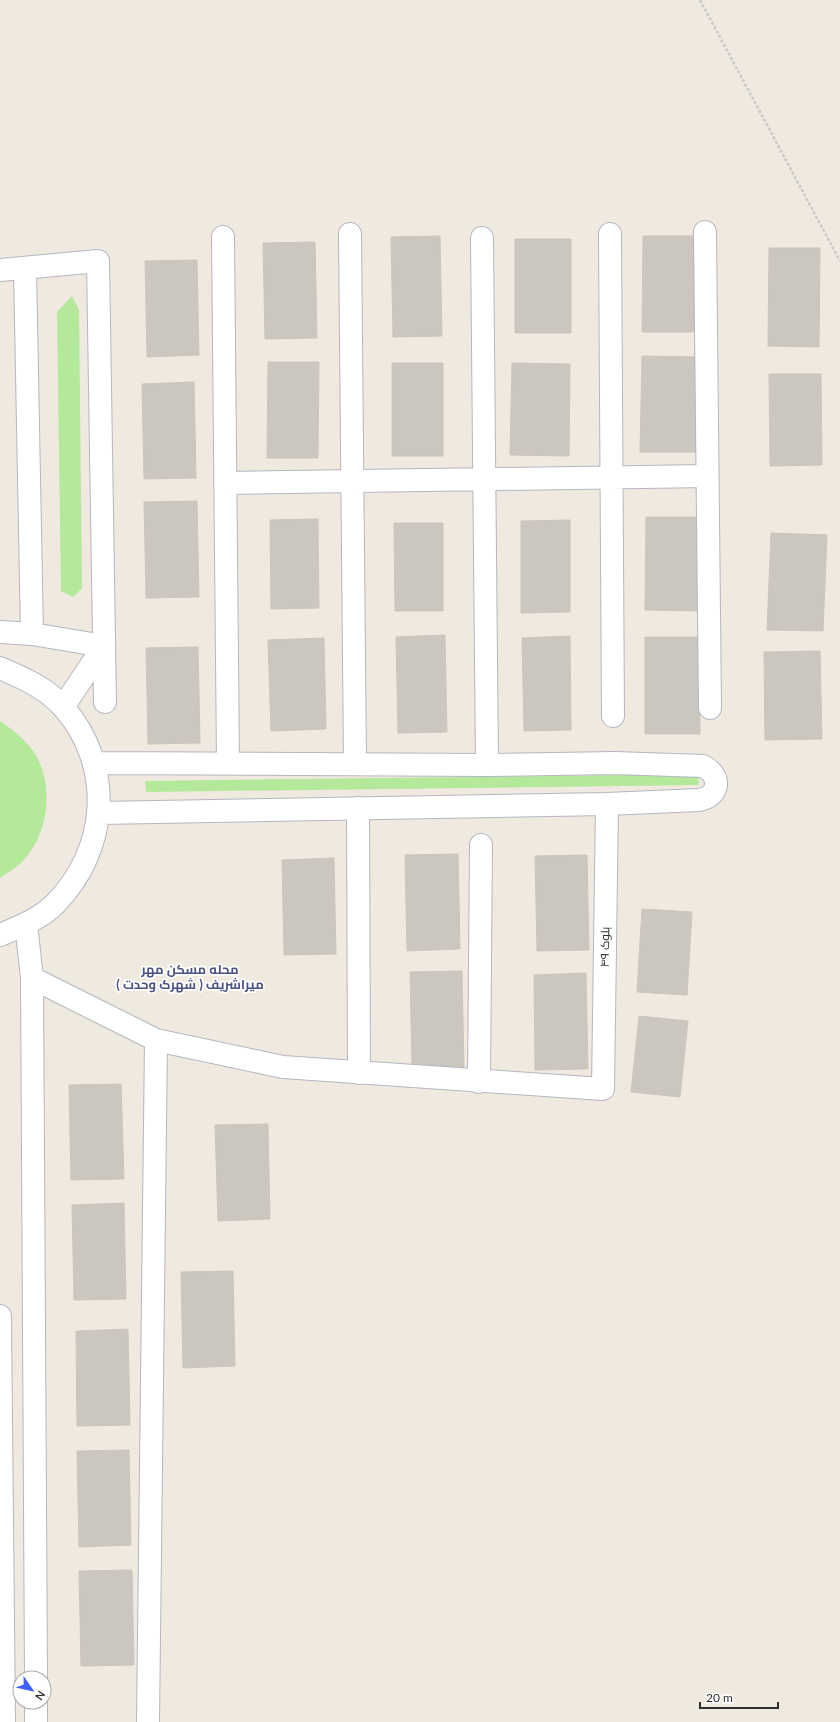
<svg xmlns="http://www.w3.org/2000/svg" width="840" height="1722" font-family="Lato,Cairo,sans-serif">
<rect width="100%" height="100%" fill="#f0e9e0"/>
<path fill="#b4e89a" d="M72,296L79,310L82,588L73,597L61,591L57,312Z
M0,721C14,731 28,741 37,757C54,790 48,835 22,862C16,868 7,873 0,878Z
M698,774L699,785L146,792L145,781Z"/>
<path fill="#cbc6bf" stroke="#ccc5b9" d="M440,236L442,336L393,337L391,237Z
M643,236H695L694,332H642Z
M515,239H571V333H515Z
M315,242L317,338L265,339L263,243Z
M769,248H820L819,347L768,346Z
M197,260L199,355L147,357L145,261Z
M642,356L698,357L696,452H640Z
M268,362H319L318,458H267Z
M392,363H443V456H392Z
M512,363L570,364L569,456L510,455Z
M769,374H821L822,465L770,466Z
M194,382L196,478L144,479L142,384Z
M197,501L199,597L146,598L144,502Z
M646,517H700L699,611L645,610Z
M318,519L319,608L271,609L270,520Z
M570,520V612L521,613V521Z
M394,523H443V611H395Z
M771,533L827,535L823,631L767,630Z
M445,635L447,732L398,733L396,637Z
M570,636L571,730L524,731L522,638Z
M645,637H699L700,734H645Z
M324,638L326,729L271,731L268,640Z
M198,647L200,743L148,744L146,648Z
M820,651L822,739L765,740L764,652Z
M458,854L460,949L407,951L405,855Z
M587,855L589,950L537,951L535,856Z
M334,858L336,954L284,955L282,860Z
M642,909L692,912L687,995L637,992Z
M462,971L464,1067L412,1068L410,972Z
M586,973L588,1069L535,1070L534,975Z
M639,1016L688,1021L680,1097L631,1092Z
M121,1084L124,1179L71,1180L69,1085Z
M268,1124L270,1219L218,1221L215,1125Z
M124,1203L126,1299L74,1300L72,1205Z
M233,1271L235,1366L183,1368L181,1272Z
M128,1329L130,1425L77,1426L76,1331Z
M129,1450L131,1545L79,1547L77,1451Z
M132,1570L134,1665L81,1666L79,1571Z"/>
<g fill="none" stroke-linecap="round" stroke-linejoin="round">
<defs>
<path id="minor" d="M705,232L710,708
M350,234L355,763
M610,234L613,716
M223,237L228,763
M482,238L487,765
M25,268L32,634
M0,270L98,261L105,702
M225,483L707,476
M0,632L32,634L104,646L63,707
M358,808L359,1073
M26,924L32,978L36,1678
M32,978L156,1040L283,1067L603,1089L607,804
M479,1082L481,845
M36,1702V1722
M148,1722L156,1040"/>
<path id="tertiary" d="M0,668C23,678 47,688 64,708C114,766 109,849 55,904C40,919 19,927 0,935
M94,763L487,765L615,763L703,766C722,776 720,796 699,800L607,804L99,813
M0,1316L4,1722"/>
</defs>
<use href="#minor" stroke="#b4b6c2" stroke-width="24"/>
<use href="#tertiary" stroke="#b4b6c2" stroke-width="24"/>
<path stroke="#c9c9c9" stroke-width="2.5" stroke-dasharray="3 2" stroke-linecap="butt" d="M700,0L840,261"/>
<use href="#minor" stroke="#fff" stroke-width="22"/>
<use href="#tertiary" stroke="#fff" stroke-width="22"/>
</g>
<g text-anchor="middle" stroke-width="3.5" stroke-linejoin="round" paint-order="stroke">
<g font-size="12" fill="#2e2e2e" stroke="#fff">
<text transform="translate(605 947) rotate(-89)" y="4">بلوک ۴۹</text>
</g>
<g font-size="13" font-weight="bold" fill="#4a5482" stroke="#fff">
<text x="190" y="974">محله مسکن مهر<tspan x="190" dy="15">میراشریف ( شهرک وحدت )</tspan></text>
</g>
</g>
<g transform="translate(32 1690) rotate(124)"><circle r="19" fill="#ffffff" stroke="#ababab"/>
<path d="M0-3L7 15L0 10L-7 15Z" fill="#3e5fff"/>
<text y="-6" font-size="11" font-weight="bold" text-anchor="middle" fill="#2e2e2e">N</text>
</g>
<path d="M700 1702v6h78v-6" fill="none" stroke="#2e2e2e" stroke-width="2"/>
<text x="706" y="1702" font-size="12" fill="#2e2e2e" stroke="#ffffff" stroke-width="3" paint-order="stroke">20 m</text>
</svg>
